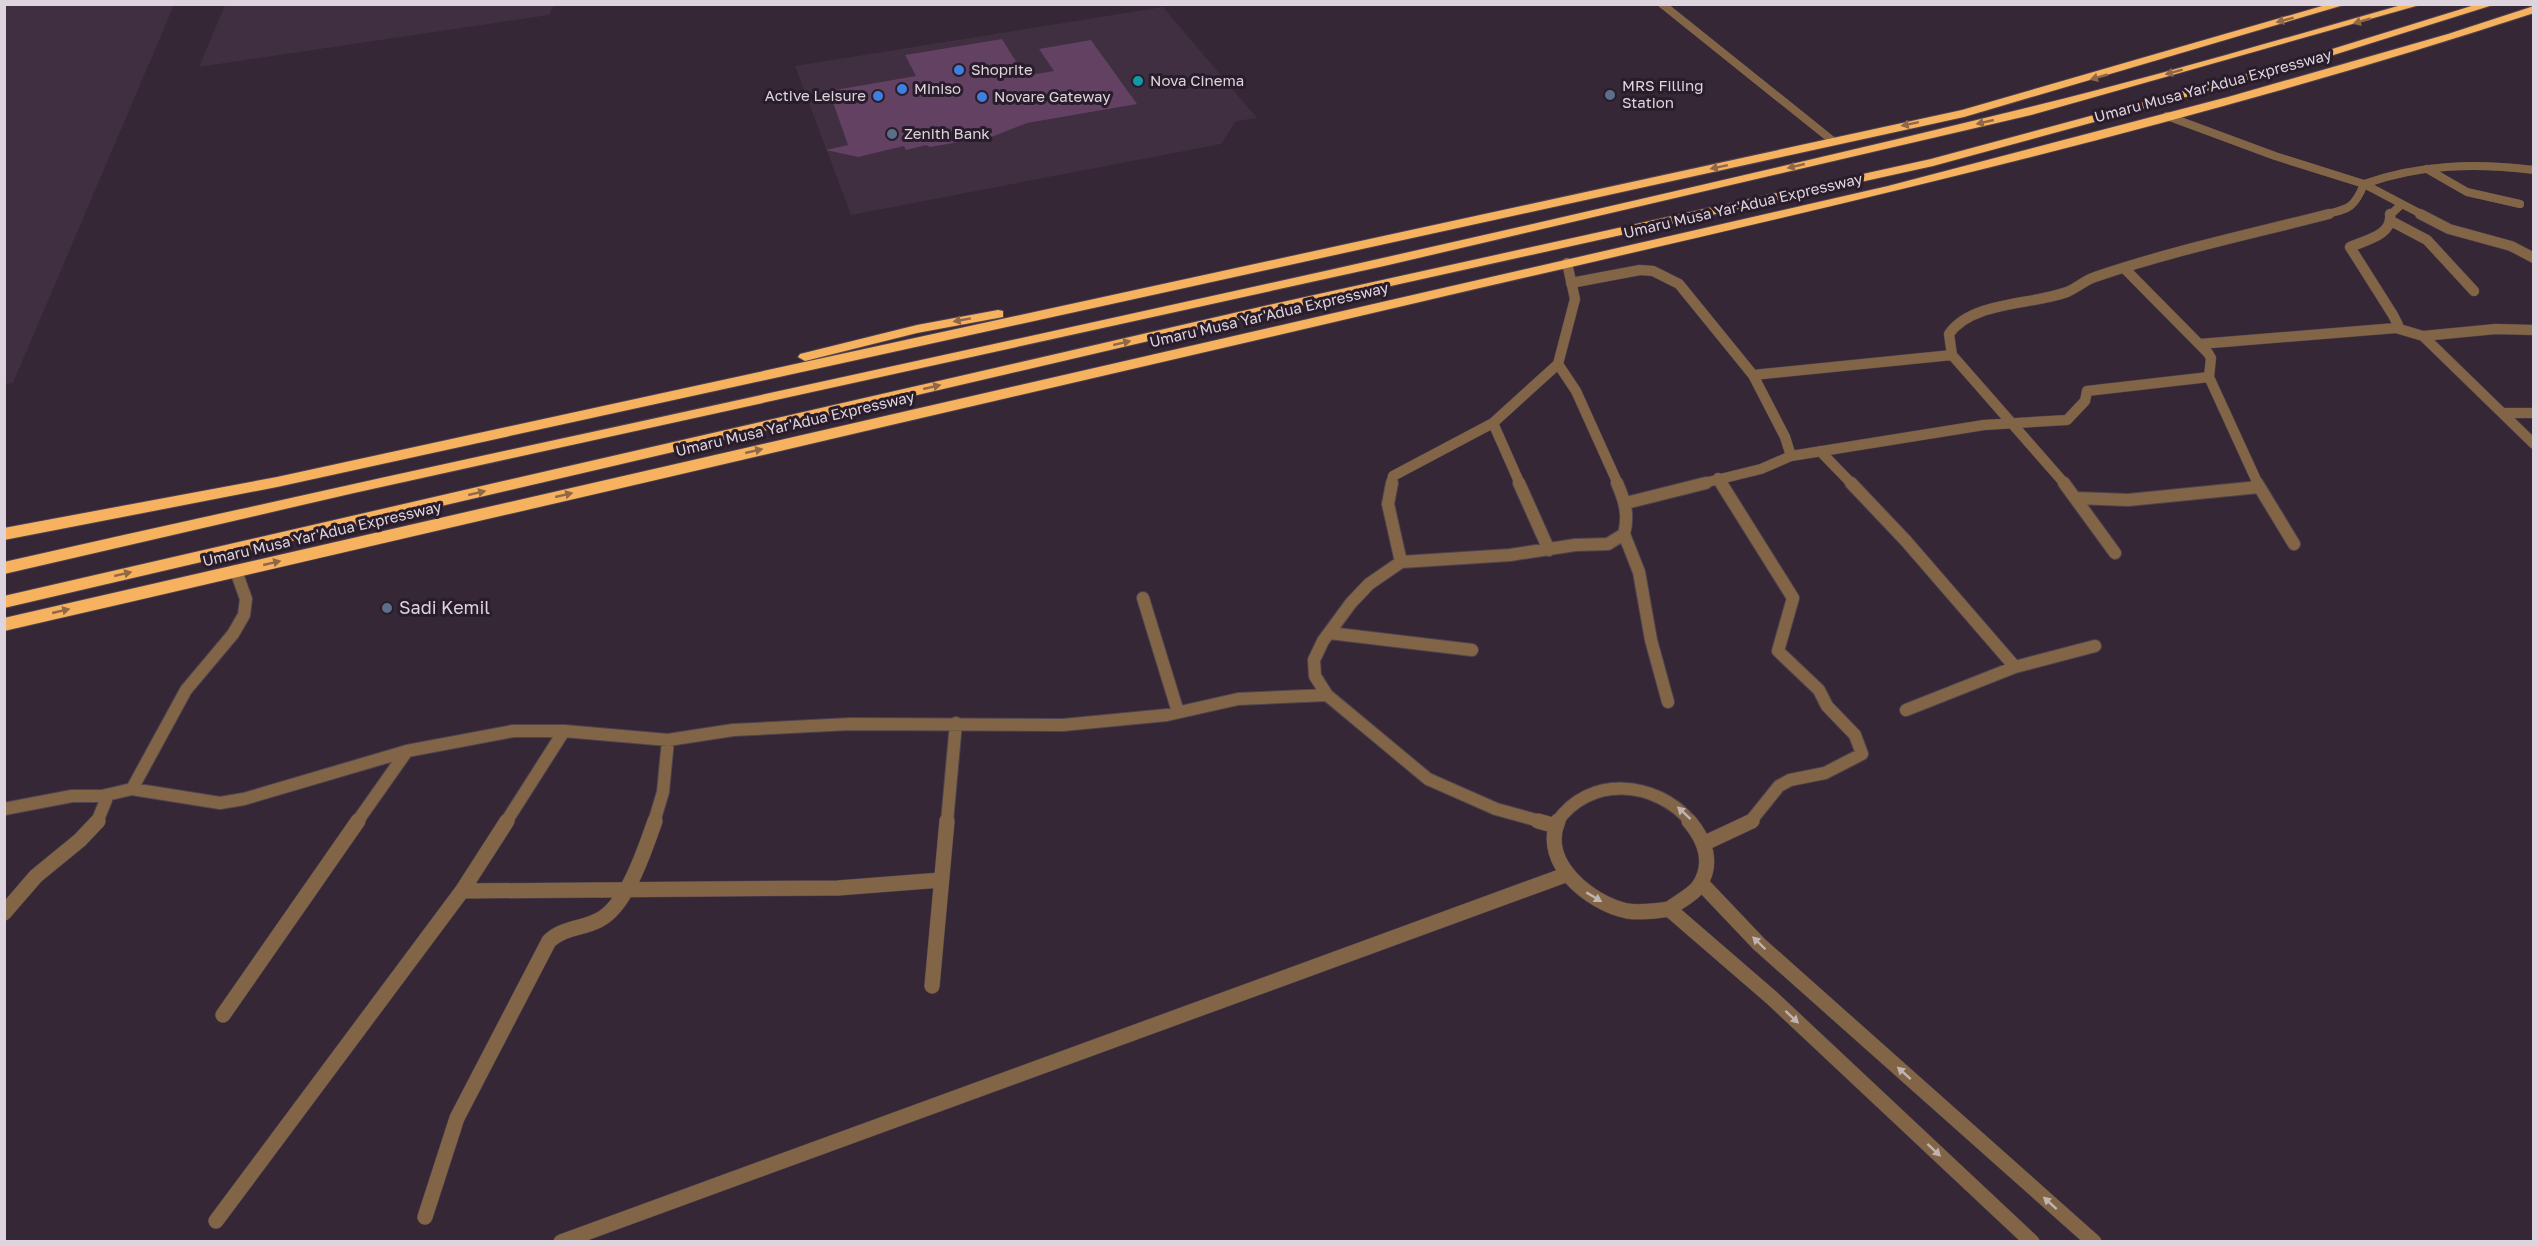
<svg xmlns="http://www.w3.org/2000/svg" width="2538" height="1246" font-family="'Golos Text',sans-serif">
<rect width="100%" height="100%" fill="#352735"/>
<path fill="#402e41" d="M5,4L174,5L13,383L5,384Z
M225,5V4L554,5L549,15L199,67Z
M1163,7L1257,118L1236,121L1221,144L851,215L795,66Z"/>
<path fill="#624163" d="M1002,39L1025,76L1054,71L1039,49L1091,40L1137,104L1027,123L994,136L930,147L926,145L906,150L904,146L858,157L826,150L848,145L829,91L916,76L905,55Z"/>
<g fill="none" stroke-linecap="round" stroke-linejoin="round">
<defs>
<path id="street-far3" d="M1662,4L1833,141
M2167,116L2275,156L2364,184L2402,204L2390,215
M2427,169L2467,192L2520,204
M2364,184C2420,164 2476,163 2534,170
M2402,204L2423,215
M2323,215C2348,209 2354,209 2364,184"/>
<path id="street-far2" d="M2390,214C2393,235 2366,240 2350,247L2393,315L2398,325L2396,328
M2420,214L2449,229L2511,246L2534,258
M2391,221L2427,240L2474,291
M1567,263L1575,299L1558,364L1576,391L1618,484
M2125,269L2208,353L2211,358L2209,377L2258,484
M1571,283L1640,270L1653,271L1679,284L1753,375L1785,437L1791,456
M2423,336L2534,444
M2200,344L2396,328L2423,336L2496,329L2534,330
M1952,355L2065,484
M1753,375L1952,355L1949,334C1972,301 2033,305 2067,292C2077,288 2085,280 2095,277C2171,251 2251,234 2329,214
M2504,413H2534
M1493,423L1520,484
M1820,451L1852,484
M1718,478L1722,484
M1391,484L1393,476L1493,423L1558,364
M1700,484L1761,469L1791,456L1984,425L2067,420L2085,401L2087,391L2209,377"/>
<path id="street-far1" d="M1392,483L1388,504L1401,562
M1519,483L1549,550
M1721,483L1793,598L1778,651L1819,690L1827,706L1855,735L1862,754L1825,773L1790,780L1779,786L1750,822
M1851,483L1906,541L2015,667
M2064,483L2115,553
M2257,483L2294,544
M2077,498L2128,500L2259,487
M1626,503L1706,483
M1624,534L1639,572L1651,640L1668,702
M1143,598L1178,712
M1329,633L1472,650
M1906,710L2015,667L2095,646
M132,789L186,690L233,634L244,615L246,599L236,571
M4,809L72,796H102L132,789L220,803L244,799L407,751L513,731H564L668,740L733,730L850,724L1063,725L1167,715L1238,699L1327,695
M97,822L106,800L102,796
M357,822L407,751
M506,822L564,731
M654,822L663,792L668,740
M947,822L956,723
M1543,822L1496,809L1428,779L1327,695L1315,676L1314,660L1323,641L1351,603L1369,584L1401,562L1510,555L1575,545L1608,544L1624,534C1629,515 1625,501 1617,483
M1557,822C1589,775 1656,780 1691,822"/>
<path id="street" d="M1538,821L1556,826
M1558,821C1540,863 1590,903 1627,911C1641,913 1655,911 1669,909
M1705,843L1752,821
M1702,884L1759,944L2094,1242
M462,891L838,888L941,880
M1669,909L1772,998L2032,1242
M1669,909C1678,902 1693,895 1699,886C1714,863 1705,840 1689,821
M4,913L36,876L80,840L98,821
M932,986L947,821
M223,1015L358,821
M425,1217L457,1118L549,941C564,927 582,929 599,920C627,906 645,849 655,821
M216,1221L462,891L507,821
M561,1242L1568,874"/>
<path id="highway" d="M2329,4H2347L1964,117L277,487L4,540V528L277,477L1962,110Z
M2405,4H2423L2031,115L1384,266L354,493L4,574V562C677,410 1353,272 2022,109C2151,78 2277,40 2405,4Z
M2478,4H2496L2295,67L1933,166L1260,315L4,608V596L1260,307L1931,159L2287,63Z
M2534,6V13C2165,134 1784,217 1407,305C939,414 472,523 4,631V618L1888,186L2228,97L2448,34Z
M998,310L1003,311V317L917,333L805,361L798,357L800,354L917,325Z"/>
</defs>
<use href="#street-far3" stroke="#504350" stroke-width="8"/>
<use href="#street-far2" stroke="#504350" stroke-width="11"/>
<use href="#street-far1" stroke="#504350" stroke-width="14"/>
<use href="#street" stroke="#504350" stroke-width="16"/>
<use href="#highway" stroke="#504350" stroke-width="2"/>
<use href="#street-far3" stroke="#816546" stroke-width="8"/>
<use href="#street-far2" stroke="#816546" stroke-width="10"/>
<use href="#street-far1" stroke="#816546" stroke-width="12"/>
<use href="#street" stroke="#816546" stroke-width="15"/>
<use href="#highway" fill="#f7b25f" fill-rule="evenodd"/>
</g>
<defs><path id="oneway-solid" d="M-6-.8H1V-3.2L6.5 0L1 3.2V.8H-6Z" transform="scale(1.5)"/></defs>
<g fill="#906845">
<use href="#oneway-solid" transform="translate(2285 20) rotate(165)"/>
<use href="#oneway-solid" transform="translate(2362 21) rotate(164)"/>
<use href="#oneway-solid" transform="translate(2174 72) rotate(165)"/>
<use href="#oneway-solid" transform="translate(2099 77) rotate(164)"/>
<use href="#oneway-solid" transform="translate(1985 122) rotate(167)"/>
<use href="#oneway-solid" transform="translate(1910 124) rotate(168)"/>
<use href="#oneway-solid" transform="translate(1796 166) rotate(167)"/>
<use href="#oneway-solid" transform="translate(1719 167) rotate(168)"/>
<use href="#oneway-solid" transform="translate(962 320) rotate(170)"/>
<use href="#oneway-solid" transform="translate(1122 343) rotate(-13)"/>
<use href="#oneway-solid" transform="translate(932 387) rotate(-13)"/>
<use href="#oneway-solid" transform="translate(754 451) rotate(-13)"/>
<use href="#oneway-solid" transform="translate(477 493) rotate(-13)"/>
<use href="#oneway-solid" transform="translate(564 495) rotate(-13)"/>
<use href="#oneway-solid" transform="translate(272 563) rotate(-13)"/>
<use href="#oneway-solid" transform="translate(123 574) rotate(-13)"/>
<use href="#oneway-solid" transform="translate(61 611) rotate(-13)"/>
</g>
<g fill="#c1b3b0">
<use href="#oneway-solid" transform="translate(1684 813) rotate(-137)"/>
<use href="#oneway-solid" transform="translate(1594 897) rotate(31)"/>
<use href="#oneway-solid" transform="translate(1759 943) rotate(-136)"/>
<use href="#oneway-solid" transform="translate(1792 1017) rotate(43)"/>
<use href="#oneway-solid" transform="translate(1904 1073) rotate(-138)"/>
<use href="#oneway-solid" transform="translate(1934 1150) rotate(43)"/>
<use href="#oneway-solid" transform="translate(2050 1203) rotate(-138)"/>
</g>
<g fill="#3f7fe0" stroke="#2a1d2b" stroke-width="2">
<circle cx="959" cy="70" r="6"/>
<circle cx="902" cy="89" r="6"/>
<circle cx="878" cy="96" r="6"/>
<circle cx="982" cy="97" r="6"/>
</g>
<circle fill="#0f9aa8" stroke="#2a1d2b" stroke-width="2" cx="1138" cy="81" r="6"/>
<g fill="#5c6f8a" stroke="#2a1d2b" stroke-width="2">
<circle cx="1610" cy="95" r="6"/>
<circle cx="892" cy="134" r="6"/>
<circle cx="387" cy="608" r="6"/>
</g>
<g text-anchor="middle" stroke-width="6" stroke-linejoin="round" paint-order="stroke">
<g font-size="15" fill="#ddd4dd" stroke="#2a1d2b" text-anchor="start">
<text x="971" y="75">Shoprite</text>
<text x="1150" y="86">Nova Cinema</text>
<text x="1622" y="91">MRS Filling<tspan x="1622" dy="17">Station</tspan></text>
<text x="914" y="94">Miniso</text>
<text x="866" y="101" text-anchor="end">Active Leisure</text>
<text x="994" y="102">Novare Gateway</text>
<text x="904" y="139">Zenith Bank</text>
</g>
<g font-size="15" fill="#ddd4dd" stroke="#2a1d2b">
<text transform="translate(2213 86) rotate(-15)" y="5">Umaru Musa Yar'Adua Expressway</text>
<text transform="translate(1743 206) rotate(-13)" y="5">Umaru Musa Yar'Adua Expressway</text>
<text transform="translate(1269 315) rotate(-13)" y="5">Umaru Musa Yar'Adua Expressway</text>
<text transform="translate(795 424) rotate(-13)" y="5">Umaru Musa Yar'Adua Expressway</text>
<text transform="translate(322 534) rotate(-13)" y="5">Umaru Musa Yar'Adua Expressway</text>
</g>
<g font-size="18" fill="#ddd4dd" stroke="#2a1d2b" text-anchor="start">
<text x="399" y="614">Sadi Kemil</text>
</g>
</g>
<rect width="2538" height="1246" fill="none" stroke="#ddd4dd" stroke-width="12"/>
</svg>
